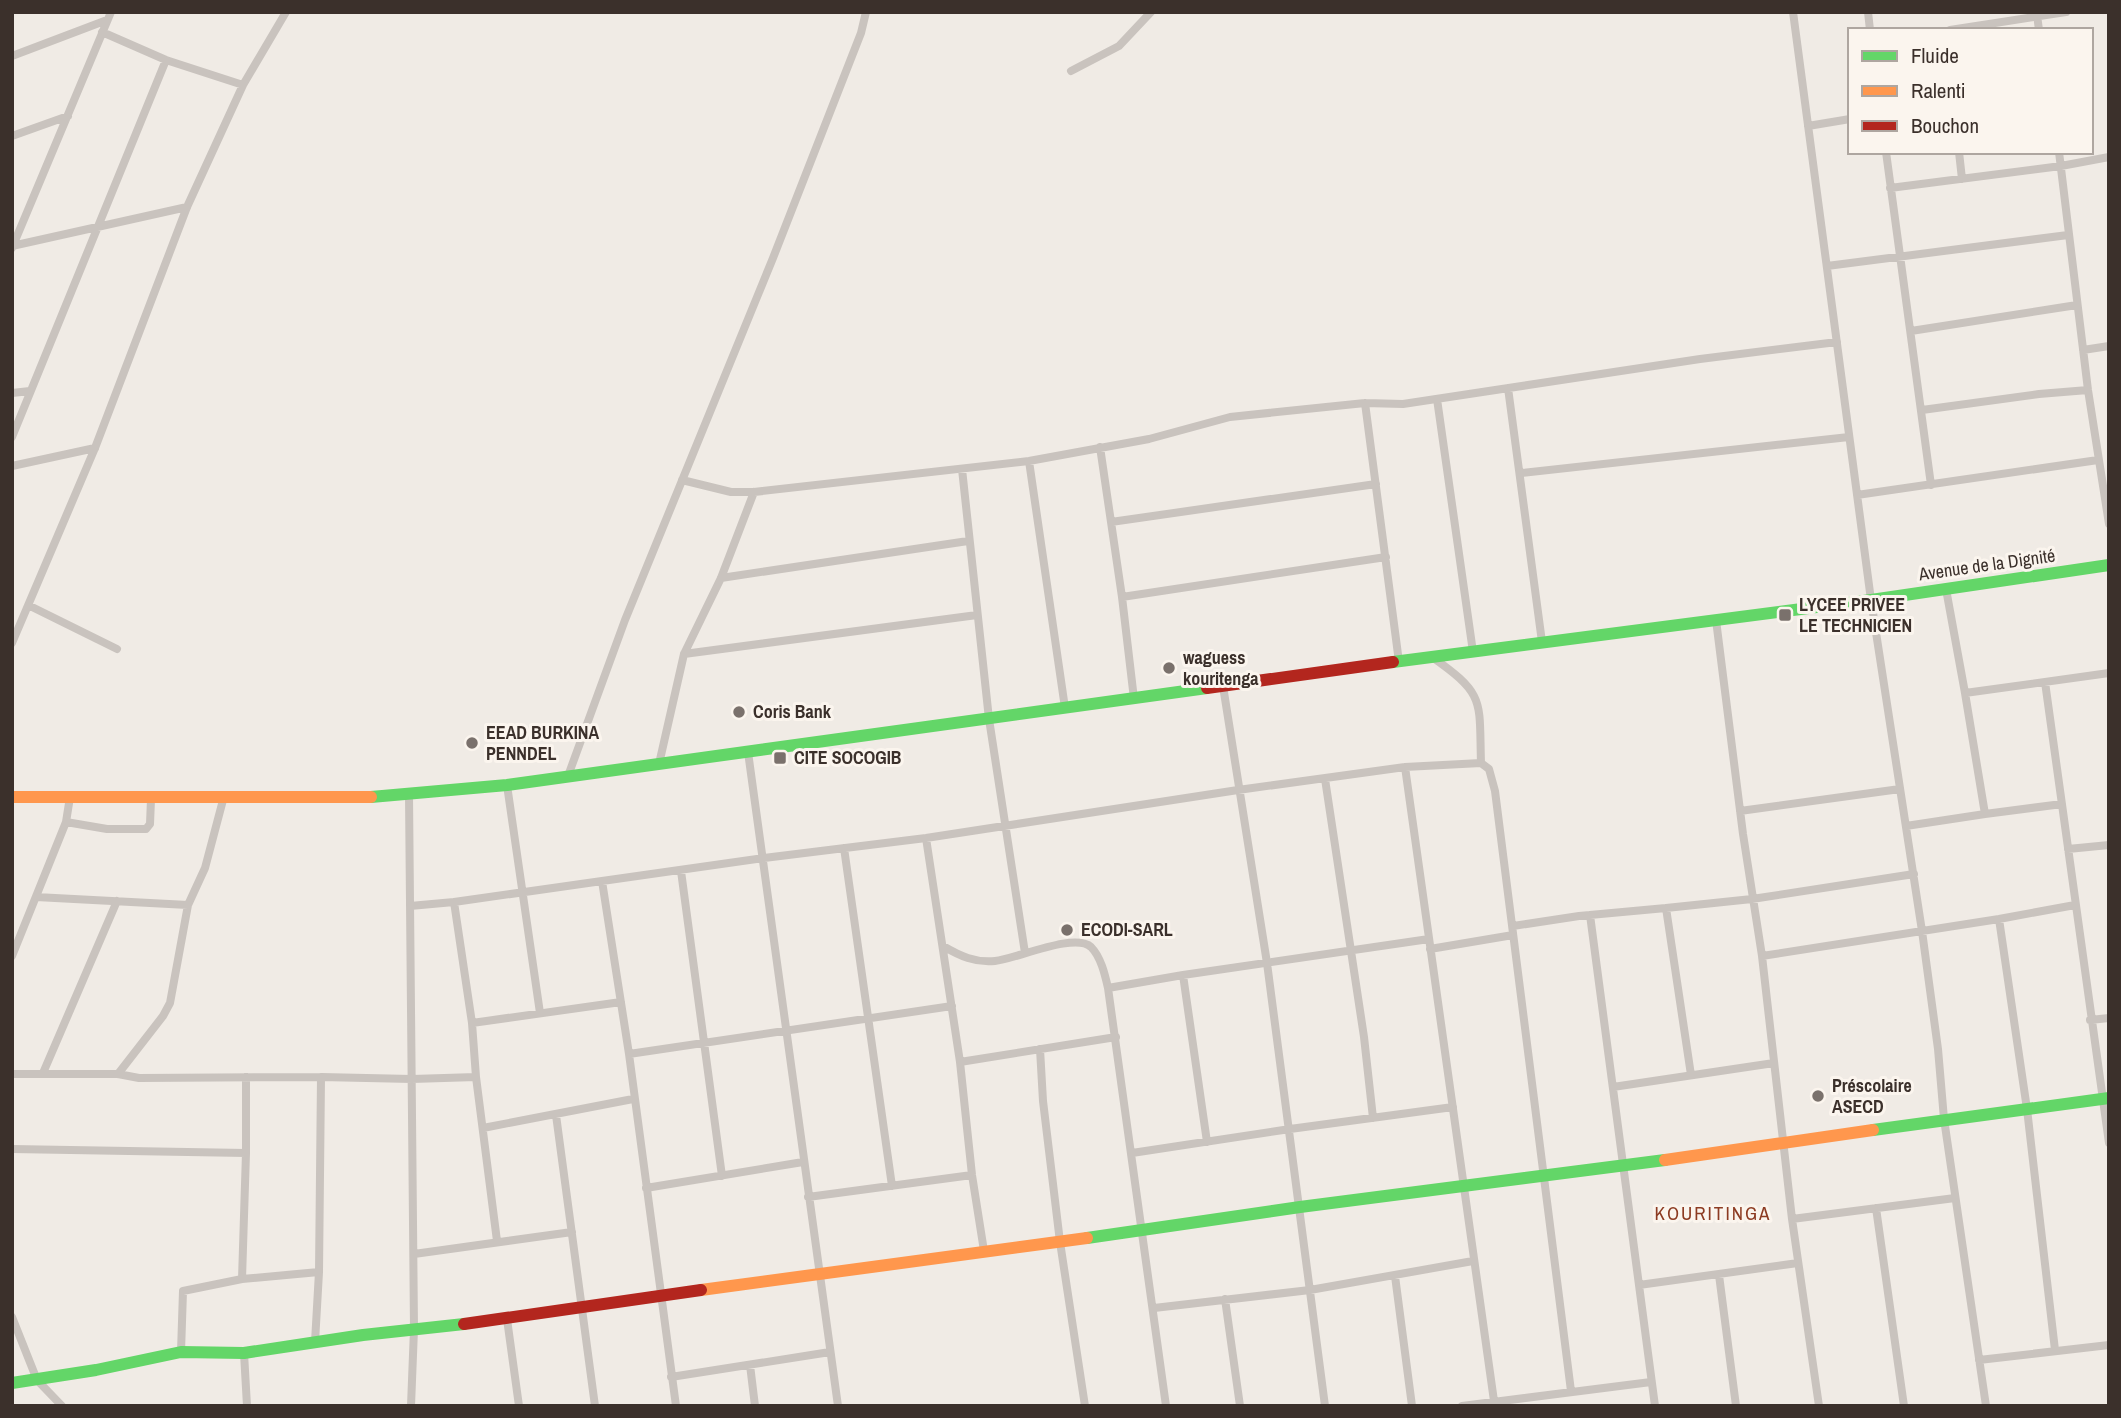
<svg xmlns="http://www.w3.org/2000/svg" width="2121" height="1418" font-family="'Archivo Narrow',sans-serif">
<rect width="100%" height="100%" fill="#f0ebe5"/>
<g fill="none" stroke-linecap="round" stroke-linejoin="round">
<path stroke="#c9c3be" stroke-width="8" d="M1793,12L1871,600L1922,931L1938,1049L1944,1119L1986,1406
M1868,12L1870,30
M2037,15L2039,30
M1950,30L2066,12
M102,32L166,60L243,85
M12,56L107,20
M1071,71L1119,46L1151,12
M1808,126L1850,119
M12,136L68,116
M1886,152L1931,485
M1959,152L1962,179
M2059,152L2088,390L2109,524
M1890,188L2061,166L2109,157
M12,246L187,207
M12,248L111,12
M1827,266L2068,235
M1911,331L2077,305
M2083,350L2109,346
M1508,388L1542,642
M12,393L30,391
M1437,399L1473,652
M1365,403L1399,662
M1922,410L2039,394L2088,390
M12,437L166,60
M1100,447L1122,597L1134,699
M1029,461L1065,708
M12,466L95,448
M962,469L989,719L1025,953
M1521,473L1849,437
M682,480L731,492H754L1029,461L1149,439L1230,417L1365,403L1403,404L1700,359L1837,342
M1857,495L2098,460
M1111,522L1376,484
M721,578L968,541
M1946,589L1965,693L2109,673
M1122,597L1386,557
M30,606L117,649
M1716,620L1743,834L1762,956L1792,1219L1819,1406
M12,643L95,448L187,207L243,85L286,12
M684,654L977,615
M1432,657C1486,695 1479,700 1481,763
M2045,682L2109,1143
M1223,686L1267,963L1325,1406
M1965,693L1985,814L2062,804
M748,752L838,1406
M659,764L684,654L721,578L754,492
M1405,767L1494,1401
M568,776L625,620L773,258L861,33L866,12
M1325,779L1364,1037L1373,1118
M507,785L540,1013
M409,795L414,1329L411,1406
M1740,811L1900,789
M66,822L107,829H146L150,824L151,799
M1906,826L1985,814
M926,838L960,1062L972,1175L984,1251
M844,848L892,1186
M2068,849L2109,845
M681,871L722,1176
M602,881L629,1054L676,1406
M36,897L188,905
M454,902L472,1023L476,1077L497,1241
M410,906L454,902L764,858L926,838L1238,790L1405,767L1481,763L1489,769L1495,791L1571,1391
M1590,915L1655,1406
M1999,919L2027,1109L2055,1350
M1513,926L1579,916L1666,908
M943,946C960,956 975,963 995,961C1016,959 1075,932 1091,947C1101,957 1105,975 1108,988L1183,975L1429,939
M1430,949L1513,935
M12,956L66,822L70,797
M1762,956L1999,919L2075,905
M1183,975L1207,1142
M1108,988L1166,1406
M2090,1020L2109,1018
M472,1023L621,1002
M1040,1049L1043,1101L1060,1242L1085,1406
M629,1054L952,1006
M960,1062L1116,1037
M43,1073L117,901
M12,1074H118L139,1078L321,1077L412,1079L476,1077
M118,1074L163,1016L170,1003L188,905L205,868L223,800
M1691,1075L1666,908L1752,899L1914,874
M246,1077V1153L242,1279L319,1272
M1613,1087L1774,1063
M556,1115L595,1406
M483,1128L633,1099
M12,1149L246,1153
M1132,1153L1290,1129L1453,1107
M646,1188L803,1162
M808,1197L972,1175
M1876,1208L1904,1406
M1792,1219L1955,1198
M414,1254L572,1232
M1719,1275L1736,1406
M1395,1276L1412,1406
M1639,1285L1798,1263
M1225,1299L1240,1406
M1154,1308L1310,1290L1473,1261
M12,1317L37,1380L62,1406
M507,1319L519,1406
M315,1342L319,1272L321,1077
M181,1352L183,1291L242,1279
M244,1353L247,1406
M1979,1360L2109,1345
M750,1365L755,1406
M671,1377L830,1352
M1462,1406L1651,1382"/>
<path stroke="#63d668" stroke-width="12" d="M1393,662L1871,600L2109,565
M371,797L507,785L1207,688
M1873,1130L2109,1098
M1087,1238L1300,1207L1665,1160
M12,1383L96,1370L181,1352L244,1353L363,1335L464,1324"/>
<path stroke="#ff974d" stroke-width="12" d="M12,797H371
M1665,1160L1873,1130
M701,1290L1087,1238"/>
<path stroke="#b3261e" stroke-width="12" d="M1207,688L1393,662
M464,1324L701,1290"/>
</g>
<g fill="#7a716c" stroke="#fbf5ee" stroke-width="2.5">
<rect x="1778" y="608" width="14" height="14" rx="3.5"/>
<circle cx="1169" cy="668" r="7"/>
<circle cx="739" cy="712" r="7"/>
<circle cx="472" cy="743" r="7"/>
<rect x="773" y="751" width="14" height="14" rx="3.5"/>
<circle cx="1067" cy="930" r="7"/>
<circle cx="1818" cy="1096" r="7"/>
</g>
<g text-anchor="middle" stroke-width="6" stroke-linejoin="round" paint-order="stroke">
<g font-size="18" fill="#3b302b" stroke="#fbf5ee">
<text transform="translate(1987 565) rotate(-8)" y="6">Avenue de la Dignité</text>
</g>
<g font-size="18" font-weight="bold" fill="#3b302b" stroke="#fbf5ee" text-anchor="start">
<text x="1799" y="611">LYCEE PRIVEE<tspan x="1799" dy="21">LE TECHNICIEN</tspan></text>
<text x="1183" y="664">waguess<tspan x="1183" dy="21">kouritenga</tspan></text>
<text x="753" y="718">Coris Bank</text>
<text x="486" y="739">EEAD BURKINA<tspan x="486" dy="21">PENNDEL</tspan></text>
<text x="794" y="764">CITE SOCOGIB</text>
<text x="1081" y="936">ECODI-SARL</text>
<text x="1832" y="1092">Préscolaire<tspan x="1832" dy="21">ASECD</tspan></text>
</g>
<g font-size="19" letter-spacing="2" fill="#8c3b22" stroke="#fbf5ee">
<text x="1713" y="1220">KOURITINGA</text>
</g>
</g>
<rect width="2121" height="1418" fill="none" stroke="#3b302b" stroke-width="28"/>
<rect x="1848" y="28" width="245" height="126" fill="#fbf5ee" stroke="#aea6a0" stroke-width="2"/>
<rect x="1862" y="51" width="35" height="10" fill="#63d668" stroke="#aea6a0" stroke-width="2"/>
<text x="1911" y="63" font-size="21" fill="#3b302b">Fluide</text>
<rect x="1862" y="86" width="35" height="10" fill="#ff974d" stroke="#aea6a0" stroke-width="2"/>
<text x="1911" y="98" font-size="21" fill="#3b302b">Ralenti</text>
<rect x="1862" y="121" width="35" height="10" fill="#b3261e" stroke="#aea6a0" stroke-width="2"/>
<text x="1911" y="133" font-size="21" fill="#3b302b">Bouchon</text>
</svg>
